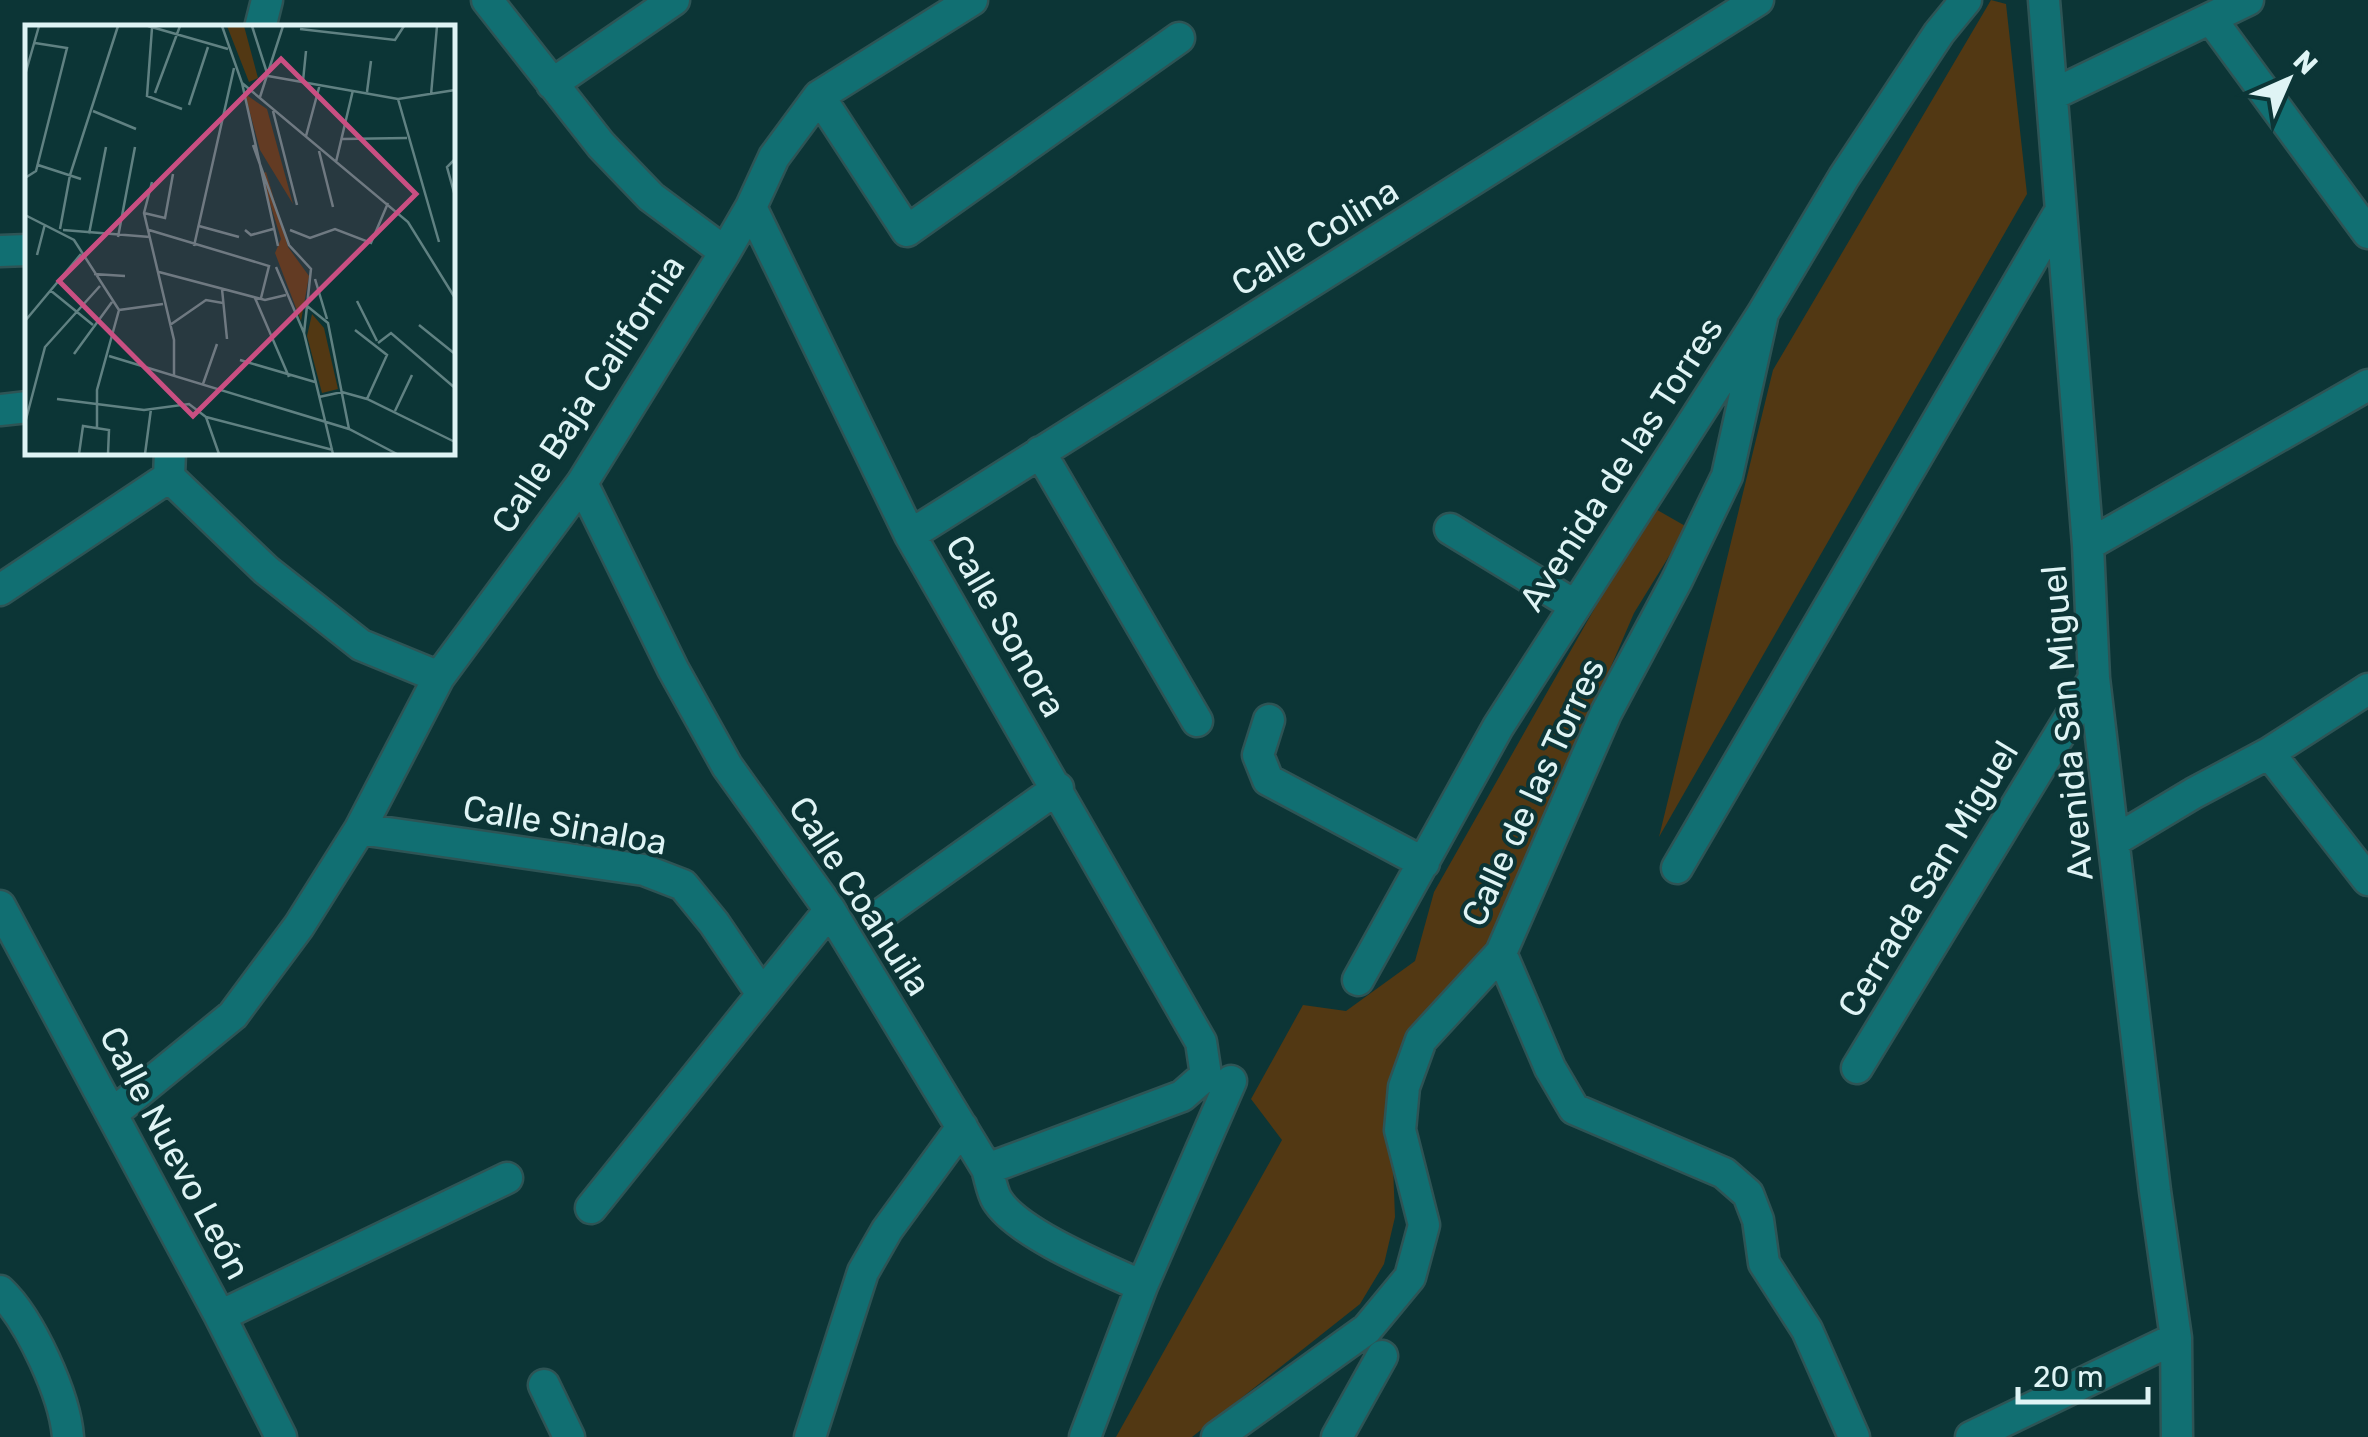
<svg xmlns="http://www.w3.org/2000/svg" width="2368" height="1437" font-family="Rubik,sans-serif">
<rect width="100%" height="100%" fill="#0c3536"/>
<path fill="#523813" d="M1991,0L2006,4L2027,194L1659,837L1773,370Z
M1652,507L1687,527L1634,613L1487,955L1390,1089L1395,1217L1384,1264L1360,1304L1192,1437H1116L1282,1140L1251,1099L1303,1005L1346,1011L1415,961L1434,892Z"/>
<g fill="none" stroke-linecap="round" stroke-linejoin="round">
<defs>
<path id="minor" d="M487,0L601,145L651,197L725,252
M2044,0L2088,545L2094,678L2155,1191L2176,1338L2177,1437
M2211,19L2368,233
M260,28L267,0
M552,84L674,0
M2054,94L2248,0
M819,96L907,231L1179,38
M751,207L910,535L1201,1042L1206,1075L1182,1096L987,1169
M0,251L28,250
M0,410L28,407
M1040,452L1197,721
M169,477L266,570L361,645L439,677
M582,483L673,669L727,766L830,910L987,1169C990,1178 992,1192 997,1200C1018,1234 1105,1269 1142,1286
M1450,529L1574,605
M910,535L1758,0
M2088,545L2368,385
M0,590L169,477L170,452
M1269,720L1258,755L1268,780L1424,863
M2269,753L2368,880
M360,829L644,870L683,885L714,923L762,994
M2114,841L2194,793L2269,753L2368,689
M1677,868L2059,213
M0,906L220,1316L281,1437
M880,915L1058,788
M1501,953L1550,1068L1574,1109L1724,1173L1748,1194L1758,1220L1764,1263L1807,1330L1854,1437
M1358,980L1498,727L1763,313L1844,177L1939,33L1966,0
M1857,1068L2094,678
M112,1114L233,1015L299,926L360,829L439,677L582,483L725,252L751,207L774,157L819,96L972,0
M591,1208L830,910
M0,1291C30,1319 65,1396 68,1437
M220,1316L507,1178
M544,1385L569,1437
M810,1437L863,1272L887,1230L962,1127
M1085,1437L1142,1286L1231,1081
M1217,1437L1367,1329L1410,1277L1424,1225L1400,1130L1404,1087L1421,1040L1501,953L1606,713L1677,580L1727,476L1763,313
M1337,1437L1382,1356
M1971,1437L2176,1338"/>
</defs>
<use href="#minor" stroke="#2e5455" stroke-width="35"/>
<use href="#minor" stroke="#116f72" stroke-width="30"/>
</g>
<g text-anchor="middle" stroke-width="8" stroke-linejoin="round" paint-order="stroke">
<g font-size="35" fill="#dff4f5" stroke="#0c3536">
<text transform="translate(1315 237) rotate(-32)" y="12">Calle Colina</text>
<text transform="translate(588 394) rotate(-57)" y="12">Calle Baja California</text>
<text transform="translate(1621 464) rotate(-57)" y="12">Avenida de las Torres</text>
<text transform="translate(1006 626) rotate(60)" y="12">Calle Sonora</text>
<text transform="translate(2067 723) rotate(-95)" y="12">Avenida San Miguel</text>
<text transform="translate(1533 792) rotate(-65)" y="12">Calle de las Torres</text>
<text transform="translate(565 825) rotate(10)" y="12">Calle Sinaloa</text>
<text transform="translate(1928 879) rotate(-59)" y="12">Cerrada San Miguel</text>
<text transform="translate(860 896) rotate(57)" y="12">Calle Coahuila</text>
<text transform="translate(175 1153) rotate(62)" y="12">Calle Nuevo León</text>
</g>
</g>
<g transform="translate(25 25)">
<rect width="430" height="430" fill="#0c3536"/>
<path d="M202,1H219L233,53L224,57ZM220,69L242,84L268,179L235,125ZM241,147L263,222L284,251L276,296L250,228L256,214L236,149ZM287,289L299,303L313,364L297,368L282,311Z" fill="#523813"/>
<path fill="none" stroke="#608182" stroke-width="2.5" d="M123,1L203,24M197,1L217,58L253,221M227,1L242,48M127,3L122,71L157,84M275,4L370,15L379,1M0,50L14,1M243,51L373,74L430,65M278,56L281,26M217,58L383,197L430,273M342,67L346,36M130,68L155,1M406,70L412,1M235,72L258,1M373,74L414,217M164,80L183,22M68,86L111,104M248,86L272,180M281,111L295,59M317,114L382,113M228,120L264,220L286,244L282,281L303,298L324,404M294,126L308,182M430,134L422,142L430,171M311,137L328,65M13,140L56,154M0,153L11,146L42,23L10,18M127,157L119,188L149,315V350M119,188L140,193L148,149M0,190L49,215L94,285L72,365V402M174,201L214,212M35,204L45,150L93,1M38,205L125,212M124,205L244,241L236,273M220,205L226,210L248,204M265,205L285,213L310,204L346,218L363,178M64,209L81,122M93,212L110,122M169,221L209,43M12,230L20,199M251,242L279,308M134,247L240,275L261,270M69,249L100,251M290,254L302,294M197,264L202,314M25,265L68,300M230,273L264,352M332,276L352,316M282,281L279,308L308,429M94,285L138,279M0,296L56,229M145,300L181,275L198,278M394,300L430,329M330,305L362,330L342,374M353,318L366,308L430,363M49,329L87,277M84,331L324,404L372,429M215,335L290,357M178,359L192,319M294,372L317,367L342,374L430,417M32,374L119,385L164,379L181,392L194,429M370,386L387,350M181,392L308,425M0,398L20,322L75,261M54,429L58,401L84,405L83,429M120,429L126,384"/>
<path fill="#c94f82" fill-opacity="0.15" stroke="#c94f82" stroke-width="5" d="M256,34L391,169L168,391L34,256Z"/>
<rect width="430" height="430" fill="none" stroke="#dff4f5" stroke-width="5"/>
</g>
<g transform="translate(2288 80) rotate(45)" stroke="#0c3536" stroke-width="8" paint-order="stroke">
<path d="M0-8L18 38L0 25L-18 38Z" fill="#dff4f5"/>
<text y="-15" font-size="28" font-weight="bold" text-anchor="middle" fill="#dff4f5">N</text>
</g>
<path d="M2018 1387v15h130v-15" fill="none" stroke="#dff4f5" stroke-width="5"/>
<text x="2033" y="1387" font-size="30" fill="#dff4f5" stroke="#0c3536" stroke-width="8" paint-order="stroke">20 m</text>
</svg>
